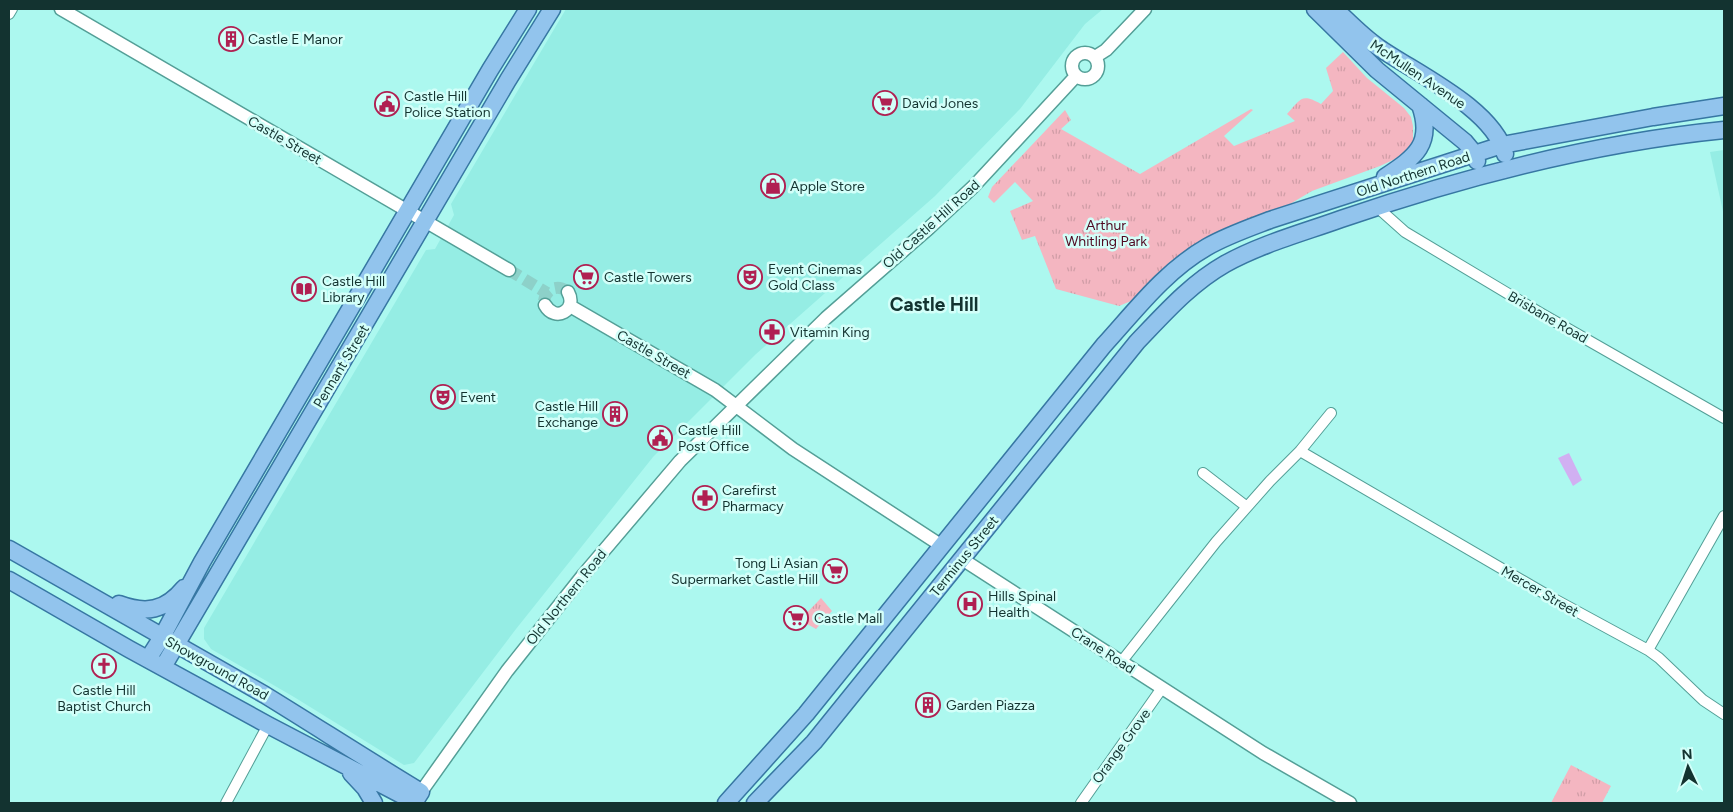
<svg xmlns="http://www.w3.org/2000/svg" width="1733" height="812" font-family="Figtree,sans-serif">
<defs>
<pattern id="grass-tufts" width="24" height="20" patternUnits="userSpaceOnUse" patternTransform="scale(1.25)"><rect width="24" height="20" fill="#f4b6c1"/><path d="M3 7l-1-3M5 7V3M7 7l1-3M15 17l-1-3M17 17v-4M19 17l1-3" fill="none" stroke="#d09da6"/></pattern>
</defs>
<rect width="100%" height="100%" fill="#acf8ef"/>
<path fill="#95ede4" d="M566,9H1103L1085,24L1020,109L935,196L756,354L653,457L516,629L414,763L404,765L294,697L211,649L204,639V628L426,250L435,249L454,215L451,204Z
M1724,150V216L1710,152Z"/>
<path fill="url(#grass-tufts)" d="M1343,52L1367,78L1404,108L1411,117L1413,126V144L1409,150L1395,159L1380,166L1312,191L1290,204L1233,225L1210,237L1189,248L1171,261L1131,301L1119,306L1056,289L1035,236L1022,240L1010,211L1033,201L1015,182L994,203L988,197L992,187L1065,110L1071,120L1061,129L1140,174L1251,109L1253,110L1224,136L1234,146L1295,121L1287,114C1301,99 1301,93 1321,104L1333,91L1326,68Z
M821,598L832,611L816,629L800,620Z
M1571,765L1611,786L1602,803H1551Z"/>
<path fill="#d1b0f2" d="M1569,453L1582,480L1573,486L1558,458Z"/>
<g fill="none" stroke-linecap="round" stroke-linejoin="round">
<path stroke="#8dd1c9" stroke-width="12" stroke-dasharray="12 6" stroke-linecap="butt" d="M509,270L547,293
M544,301C546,288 558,284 568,292"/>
<defs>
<path id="minor" d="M9,14L12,9
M1377,207L1405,232L1542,314L1724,418
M1300,451L1554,599L1648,650L1659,658L1703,700L1724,714
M1203,473L1247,507
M1648,650L1724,516
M1122,661L1216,542L1270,481L1300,451L1331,413
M226,803L268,725
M1081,803L1162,688"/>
<path id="tertiary" d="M61,9L509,270
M1072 66a13 13 0 1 1 26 0a13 13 0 1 1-26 0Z
M1095,57L1106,50L1145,9
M545,305C555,323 578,310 568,292
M570,306L715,390L793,449L942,546
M962,559L1263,753L1350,803
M421,792L507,671L584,574L680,461L826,318L929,228L974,186L1076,76"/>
<path id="primary" d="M1315,9L1377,70L1465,142L1475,154L1477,161
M1335,9C1349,22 1362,36 1378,47C1415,73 1493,108 1505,154
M1385,177C1415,157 1434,144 1420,105
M9,549L265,695C317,727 368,760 421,792L414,803
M9,580L129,649L268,725L415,802
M119,604C146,614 165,611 184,588
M148,659L162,637L202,562L490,70L528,9
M163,667L508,80L552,9
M351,773L365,788L374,803
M726,803L806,714L1104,345C1135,311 1165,271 1207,247C1226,236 1249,228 1270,220L1502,145L1653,117L1724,106
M755,803L814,742L1137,342C1164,314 1190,284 1225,264C1261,244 1302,233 1341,219C1466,176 1593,143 1724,130"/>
</defs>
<use href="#minor" stroke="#549f97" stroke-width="12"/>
<use href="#tertiary" stroke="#549f97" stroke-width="15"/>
<use href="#primary" stroke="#3777a3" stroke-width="19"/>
<use href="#minor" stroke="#fff" stroke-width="10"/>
<use href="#tertiary" stroke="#fff" stroke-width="12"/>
<use href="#primary" stroke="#92c4ed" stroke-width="16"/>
</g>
<defs>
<symbol id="building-ring" viewBox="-11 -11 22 22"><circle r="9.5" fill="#d3fff9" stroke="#b02052" stroke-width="1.5"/><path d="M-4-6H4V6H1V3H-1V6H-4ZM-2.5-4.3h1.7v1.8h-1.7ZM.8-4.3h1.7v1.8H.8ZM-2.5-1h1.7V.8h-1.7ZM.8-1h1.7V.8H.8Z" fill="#b02052"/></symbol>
<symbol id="supermarket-ring" viewBox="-11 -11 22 22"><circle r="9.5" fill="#d3fff9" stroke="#b02052" stroke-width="1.5"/><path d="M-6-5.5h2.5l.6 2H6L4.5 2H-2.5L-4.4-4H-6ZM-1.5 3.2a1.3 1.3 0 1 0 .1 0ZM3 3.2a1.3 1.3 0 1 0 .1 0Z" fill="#b02052"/></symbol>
<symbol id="civic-ring" viewBox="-11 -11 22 22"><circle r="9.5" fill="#d3fff9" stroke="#b02052" stroke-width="1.5"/><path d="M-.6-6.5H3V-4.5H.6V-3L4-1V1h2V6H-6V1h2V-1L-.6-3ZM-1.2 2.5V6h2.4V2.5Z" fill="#b02052"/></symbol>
<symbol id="shop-ring" viewBox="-11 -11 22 22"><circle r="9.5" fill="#d3fff9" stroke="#b02052" stroke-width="1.5"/><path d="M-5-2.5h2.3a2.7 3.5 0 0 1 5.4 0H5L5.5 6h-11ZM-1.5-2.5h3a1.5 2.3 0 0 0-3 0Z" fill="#b02052"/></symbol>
<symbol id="theatre-ring" viewBox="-11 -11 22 22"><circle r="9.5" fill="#d3fff9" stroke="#b02052" stroke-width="1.5"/><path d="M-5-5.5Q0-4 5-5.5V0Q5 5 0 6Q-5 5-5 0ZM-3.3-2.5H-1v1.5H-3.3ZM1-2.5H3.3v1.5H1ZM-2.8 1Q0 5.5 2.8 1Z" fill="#b02052"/></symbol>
<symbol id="library-ring" viewBox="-11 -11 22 22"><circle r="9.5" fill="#d3fff9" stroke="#b02052" stroke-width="1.5"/><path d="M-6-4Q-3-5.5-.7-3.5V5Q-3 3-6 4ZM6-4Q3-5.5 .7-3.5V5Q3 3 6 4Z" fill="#b02052"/></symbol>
<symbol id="pharmacy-ring" viewBox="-11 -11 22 22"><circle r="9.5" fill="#d3fff9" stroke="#b02052" stroke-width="1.5"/><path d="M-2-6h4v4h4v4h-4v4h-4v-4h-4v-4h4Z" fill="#b02052"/></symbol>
<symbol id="hospital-ring" viewBox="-11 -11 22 22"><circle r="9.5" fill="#d3fff9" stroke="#b02052" stroke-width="1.5"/><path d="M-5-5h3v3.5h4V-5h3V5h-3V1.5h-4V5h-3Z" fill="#b02052"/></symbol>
<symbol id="church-ring" viewBox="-11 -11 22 22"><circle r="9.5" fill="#d3fff9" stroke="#b02052" stroke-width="1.5"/><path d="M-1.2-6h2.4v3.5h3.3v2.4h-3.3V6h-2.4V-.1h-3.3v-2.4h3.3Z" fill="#b02052"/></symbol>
</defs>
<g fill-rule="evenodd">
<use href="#building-ring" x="217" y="25" width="28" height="28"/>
<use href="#supermarket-ring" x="871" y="89" width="28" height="28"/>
<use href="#civic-ring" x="373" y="90" width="28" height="28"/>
<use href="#shop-ring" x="759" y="172" width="28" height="28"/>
<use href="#supermarket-ring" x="572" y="263" width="28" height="28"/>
<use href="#theatre-ring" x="736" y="263" width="28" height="28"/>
<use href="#library-ring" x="290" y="275" width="28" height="28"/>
<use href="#pharmacy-ring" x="758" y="318" width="28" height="28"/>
<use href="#theatre-ring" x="429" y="383" width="28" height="28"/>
<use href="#building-ring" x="601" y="400" width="28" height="28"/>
<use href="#civic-ring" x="646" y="424" width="28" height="28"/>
<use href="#pharmacy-ring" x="691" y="484" width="28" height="28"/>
<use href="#supermarket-ring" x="821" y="557" width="28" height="28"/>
<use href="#hospital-ring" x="956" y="590" width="28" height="28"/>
<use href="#supermarket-ring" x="782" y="604" width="28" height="28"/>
<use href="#church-ring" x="90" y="652" width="28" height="28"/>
<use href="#building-ring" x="914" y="691" width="28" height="28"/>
</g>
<g text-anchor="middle" stroke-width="5" stroke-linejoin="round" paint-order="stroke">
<g font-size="14" fill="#133330" stroke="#d3fff9" text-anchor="start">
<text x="248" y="44">Castle E Manor</text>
<text x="404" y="101">Castle Hill<tspan x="404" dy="16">Police Station</tspan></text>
<text x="902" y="108">David Jones</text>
<text x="790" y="191">Apple Store</text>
<text x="768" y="274">Event Cinemas<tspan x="768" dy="16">Gold Class</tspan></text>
<text x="604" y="282">Castle Towers</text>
<text x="322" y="286">Castle Hill<tspan x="322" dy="16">Library</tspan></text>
<text x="790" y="337">Vitamin King</text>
<text x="460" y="402">Event</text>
<text x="598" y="411" text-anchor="end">Castle Hill<tspan x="598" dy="16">Exchange</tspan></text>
<text x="678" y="435">Castle Hill<tspan x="678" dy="16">Post Office</tspan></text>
<text x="722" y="495">Carefirst<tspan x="722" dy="16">Pharmacy</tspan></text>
<text x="818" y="568" text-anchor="end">Tong Li Asian<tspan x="818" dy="16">Supermarket Castle Hill</tspan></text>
<text x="988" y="601">Hills Spinal<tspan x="988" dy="16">Health</tspan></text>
<text x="814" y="623">Castle Mall</text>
<text x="104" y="695" text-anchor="middle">Castle Hill<tspan x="104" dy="16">Baptist Church</tspan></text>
<text x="946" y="710">Garden Piazza</text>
</g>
<g font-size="14" fill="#133330" stroke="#d3fff9">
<text transform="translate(1418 74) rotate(34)" y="5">McMullen Avenue</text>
<text transform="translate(285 140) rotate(30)" y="5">Castle Street</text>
<text transform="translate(1413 174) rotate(-18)" y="5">Old Northern Road</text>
<text transform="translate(931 224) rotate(-42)" y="5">Old Castle Hill Road</text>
<text transform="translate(1548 317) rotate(30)" y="5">Brisbane Road</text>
<text transform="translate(654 354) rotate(30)" y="5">Castle Street</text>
<text transform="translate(341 366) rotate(-59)" y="5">Pennant Street</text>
<text transform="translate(964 556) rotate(-51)" y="5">Terminus Street</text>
<text transform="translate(1540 591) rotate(30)" y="5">Mercer Street</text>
<text transform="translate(566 597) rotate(-51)" y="5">Old Northern Road</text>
<text transform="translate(1103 650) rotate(33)" y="5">Crane Road</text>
<text transform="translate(217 668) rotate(29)" y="5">Showground Road</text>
<text transform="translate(1121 746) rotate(-54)" y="5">Orange Grove</text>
</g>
<g font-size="14" fill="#510a22" stroke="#d3fff9">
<text x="1106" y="230">Arthur<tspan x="1106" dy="16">Whitling Park</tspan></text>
</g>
<g font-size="19" font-weight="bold" fill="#133330" stroke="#d3fff9">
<text x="934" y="311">Castle Hill</text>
</g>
</g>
<rect width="1733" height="812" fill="none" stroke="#133330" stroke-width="20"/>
<g transform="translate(1688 767) rotate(356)" stroke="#d3fff9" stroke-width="4" paint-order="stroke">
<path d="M0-4L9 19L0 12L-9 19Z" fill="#133330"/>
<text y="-8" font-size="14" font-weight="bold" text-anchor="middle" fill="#133330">N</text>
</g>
</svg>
